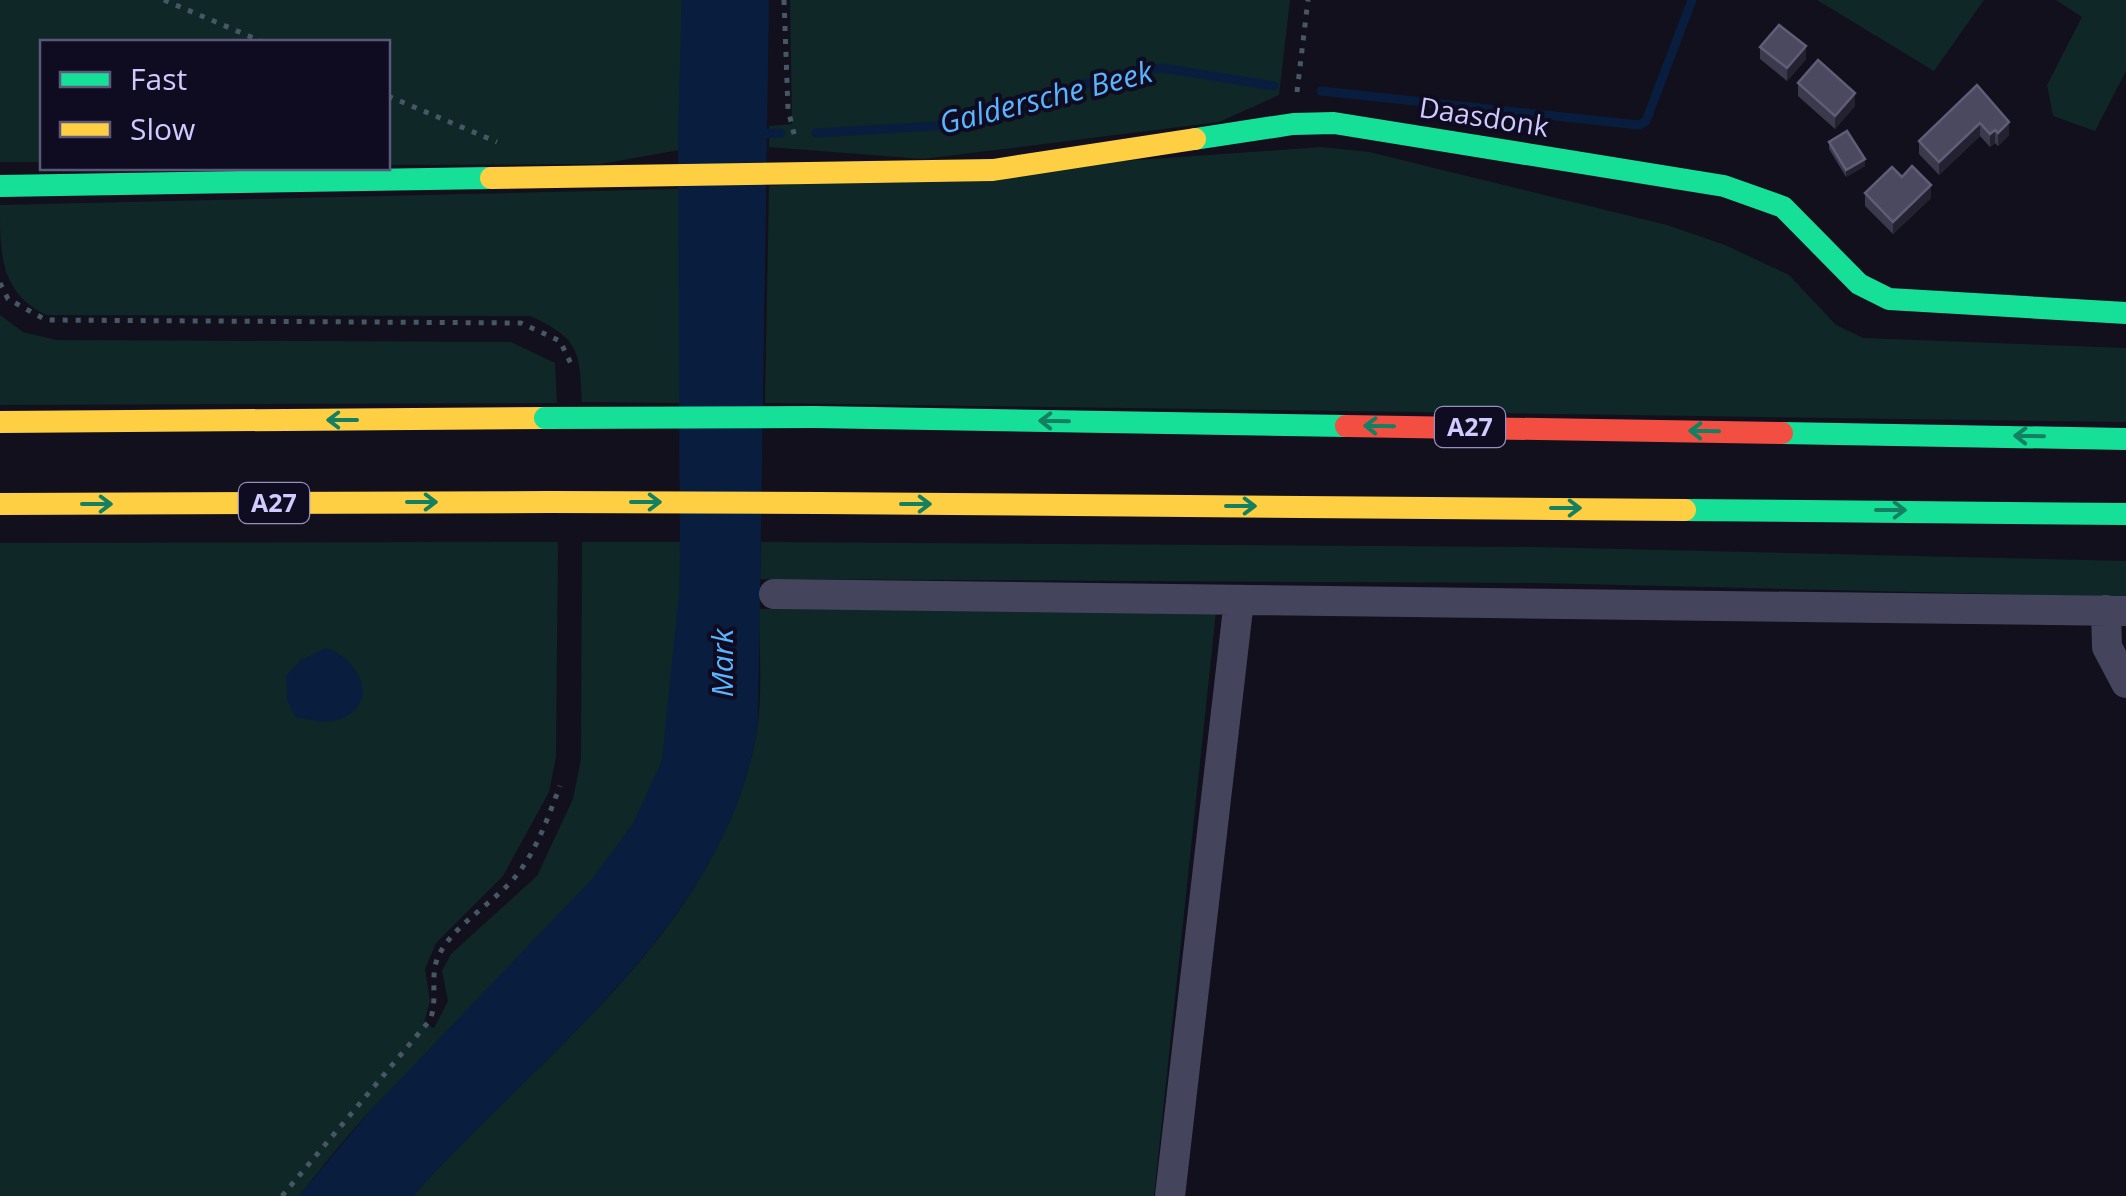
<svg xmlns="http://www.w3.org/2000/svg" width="2126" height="1196" font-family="'Open Sans',sans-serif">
<rect width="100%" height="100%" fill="#12101c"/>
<path fill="#0f2727" d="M0,0H682L679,150L601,164L388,165V42H42V162H0Z
M790,0H1290L1279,95L1219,122L923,159L769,147V126L792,124Z
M1817,0H1984L1934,71Z
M2056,0H2126V71L2095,131L2053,116L2047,85L2082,17Z
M1322,147L1369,152L1667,225L1725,245L1789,275L1836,325L1863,338L2126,348V422L765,403L769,186Z
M679,189L680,403L582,402C580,351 579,338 530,316L46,315C0,292 0,255 0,205Z
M0,315L23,332L56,340L511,342L555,363L557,403L0,405Z
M558,542L556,757L549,792L503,876L436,943L425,969L430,1001L424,1023L434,1028L448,1001L442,971L451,954L537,876L573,799L581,759L582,542H680C680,613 680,692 662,761C633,870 452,1024 372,1109C346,1136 323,1167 299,1196H0V543Z
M761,542L1537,547L2126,561V597L1537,583L760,579Z
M759,609L1216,612L1154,1196H413C536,1057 712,938 754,746C764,703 759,654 759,609Z"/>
<path fill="#091e3f" d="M682,0H769L758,722C731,922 537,1056 413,1196H299L369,1112L592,879L634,822L662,760L680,584L678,127Z
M326,648C354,656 383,699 343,718C329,725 310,720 295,717L287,699L286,676L301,660Z"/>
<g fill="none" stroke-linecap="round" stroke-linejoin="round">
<path stroke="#091e3f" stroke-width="9" d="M1321,91L1639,125L1646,121L1692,0
M816,133L935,126L1121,74L1162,68L1274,86
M759,134L781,133"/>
<path stroke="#465765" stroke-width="5" stroke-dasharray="5 8" stroke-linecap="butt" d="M164,0L263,42
M784,0L788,109L795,138
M1297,92L1308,0
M388,96L497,142
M0,283L8,299L46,320L521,323L560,341L573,368
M282,1196L430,1020C439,997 428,974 440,953C456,923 494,903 516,876C537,850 548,817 560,786"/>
<path stroke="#45445d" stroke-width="30" d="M774,594L2126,611
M2106,610L2107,647L2126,683
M1170,1196L1239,600"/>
<path stroke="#16e098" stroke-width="22" d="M1195,139L1293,124L1334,123L1724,186L1783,207L1859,284L1889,299L2126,313
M0,186L491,178
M814,417L1346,426
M1782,433L2126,439
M1685,510L2126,514"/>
<path stroke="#ffcf43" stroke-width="22" d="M491,178L993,170L1195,139
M0,422L545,418
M819,503L1685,510
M0,504L549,502"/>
<path stroke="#f24e42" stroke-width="22" d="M1346,426L1782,433"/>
<path stroke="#16e098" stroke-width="22" d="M545,418L814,417"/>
<path stroke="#ffcf43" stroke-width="22" d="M549,502L819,503"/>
</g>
<path fill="#3b394c" d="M1760,47L1806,59L1787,81L1760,59Z
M1798,83L1855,106L1835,129L1798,96Z
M1977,85L2009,135L1998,146L1995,143L1990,147L1980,136L1939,175L1919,154V141Z
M1829,142L1865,166L1846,177L1829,149Z
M1902,177L1931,198L1893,234L1865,206V193Z"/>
<path fill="#242230" d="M1806,46V59L1787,81V68Z
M1855,93V106L1835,129V116Z
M2009,122V135L1998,146V133Z
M1980,123V136L1939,175V162Z
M1995,130V143L1990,147V134Z
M1865,159V166L1846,177V170Z
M1931,185V198L1893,234V222Z"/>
<path fill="#4b495f" stroke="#605d78" stroke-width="2.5" d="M1779,25L1806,46L1787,68L1760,47Z
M1818,60L1855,93L1835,116L1798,83Z
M1977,85L2009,122L1998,133L1995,130L1990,134L1980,123L1939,162L1919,141Z
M1847,131L1865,159L1846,170L1829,142Z
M1912,166L1931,185L1893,222L1865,193L1892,167L1902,177Z"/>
<defs><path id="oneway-shaft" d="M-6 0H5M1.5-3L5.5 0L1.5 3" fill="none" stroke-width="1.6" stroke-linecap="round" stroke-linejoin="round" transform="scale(2.5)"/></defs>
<g stroke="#138062">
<use href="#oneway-shaft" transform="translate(342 420) rotate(180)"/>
<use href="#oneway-shaft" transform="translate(1054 421) rotate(-179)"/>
<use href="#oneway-shaft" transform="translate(1379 426) rotate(-179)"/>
<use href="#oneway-shaft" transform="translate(1704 431) rotate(-179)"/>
<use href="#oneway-shaft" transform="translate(2029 436) rotate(-179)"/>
<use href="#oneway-shaft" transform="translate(422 502)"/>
<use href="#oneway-shaft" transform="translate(646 502)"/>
<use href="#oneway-shaft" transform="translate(97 504)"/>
<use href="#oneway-shaft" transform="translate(916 504)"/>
<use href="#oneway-shaft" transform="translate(1241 506)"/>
<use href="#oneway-shaft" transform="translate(1566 508)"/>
<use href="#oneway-shaft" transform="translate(1891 510)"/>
</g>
<g text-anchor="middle" stroke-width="8" stroke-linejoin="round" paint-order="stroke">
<g fill="#0f0b21" stroke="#9691bc" stroke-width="2.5">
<rect x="1435" y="407" width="70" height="40" rx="8"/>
<rect x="239" y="483" width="70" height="40" rx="8"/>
</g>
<g font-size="25" font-weight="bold" fill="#d0cbff">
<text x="1470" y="436">A27</text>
<text x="274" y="512">A27</text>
</g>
<g font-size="28" fill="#d0cbff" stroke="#0f0b21">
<text transform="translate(1484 117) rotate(9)" y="10">Daasdonk</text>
</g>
<g font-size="30" font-style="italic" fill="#59b5ff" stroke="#0f0b21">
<text transform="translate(1046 98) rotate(-14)" y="10">Galdersche Beek</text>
<text transform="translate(723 663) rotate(-90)" y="10">Mark</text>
</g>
</g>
<rect x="40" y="40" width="350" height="130" fill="#0f0b21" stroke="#5c587a" stroke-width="2.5"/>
<rect x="60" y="72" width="50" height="15" fill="#16e098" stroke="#5c587a" stroke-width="2.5"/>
<text x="130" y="90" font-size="30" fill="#d0cbff">Fast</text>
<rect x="60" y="122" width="50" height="15" fill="#ffcf43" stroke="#5c587a" stroke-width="2.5"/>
<text x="130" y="140" font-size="30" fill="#d0cbff">Slow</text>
</svg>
